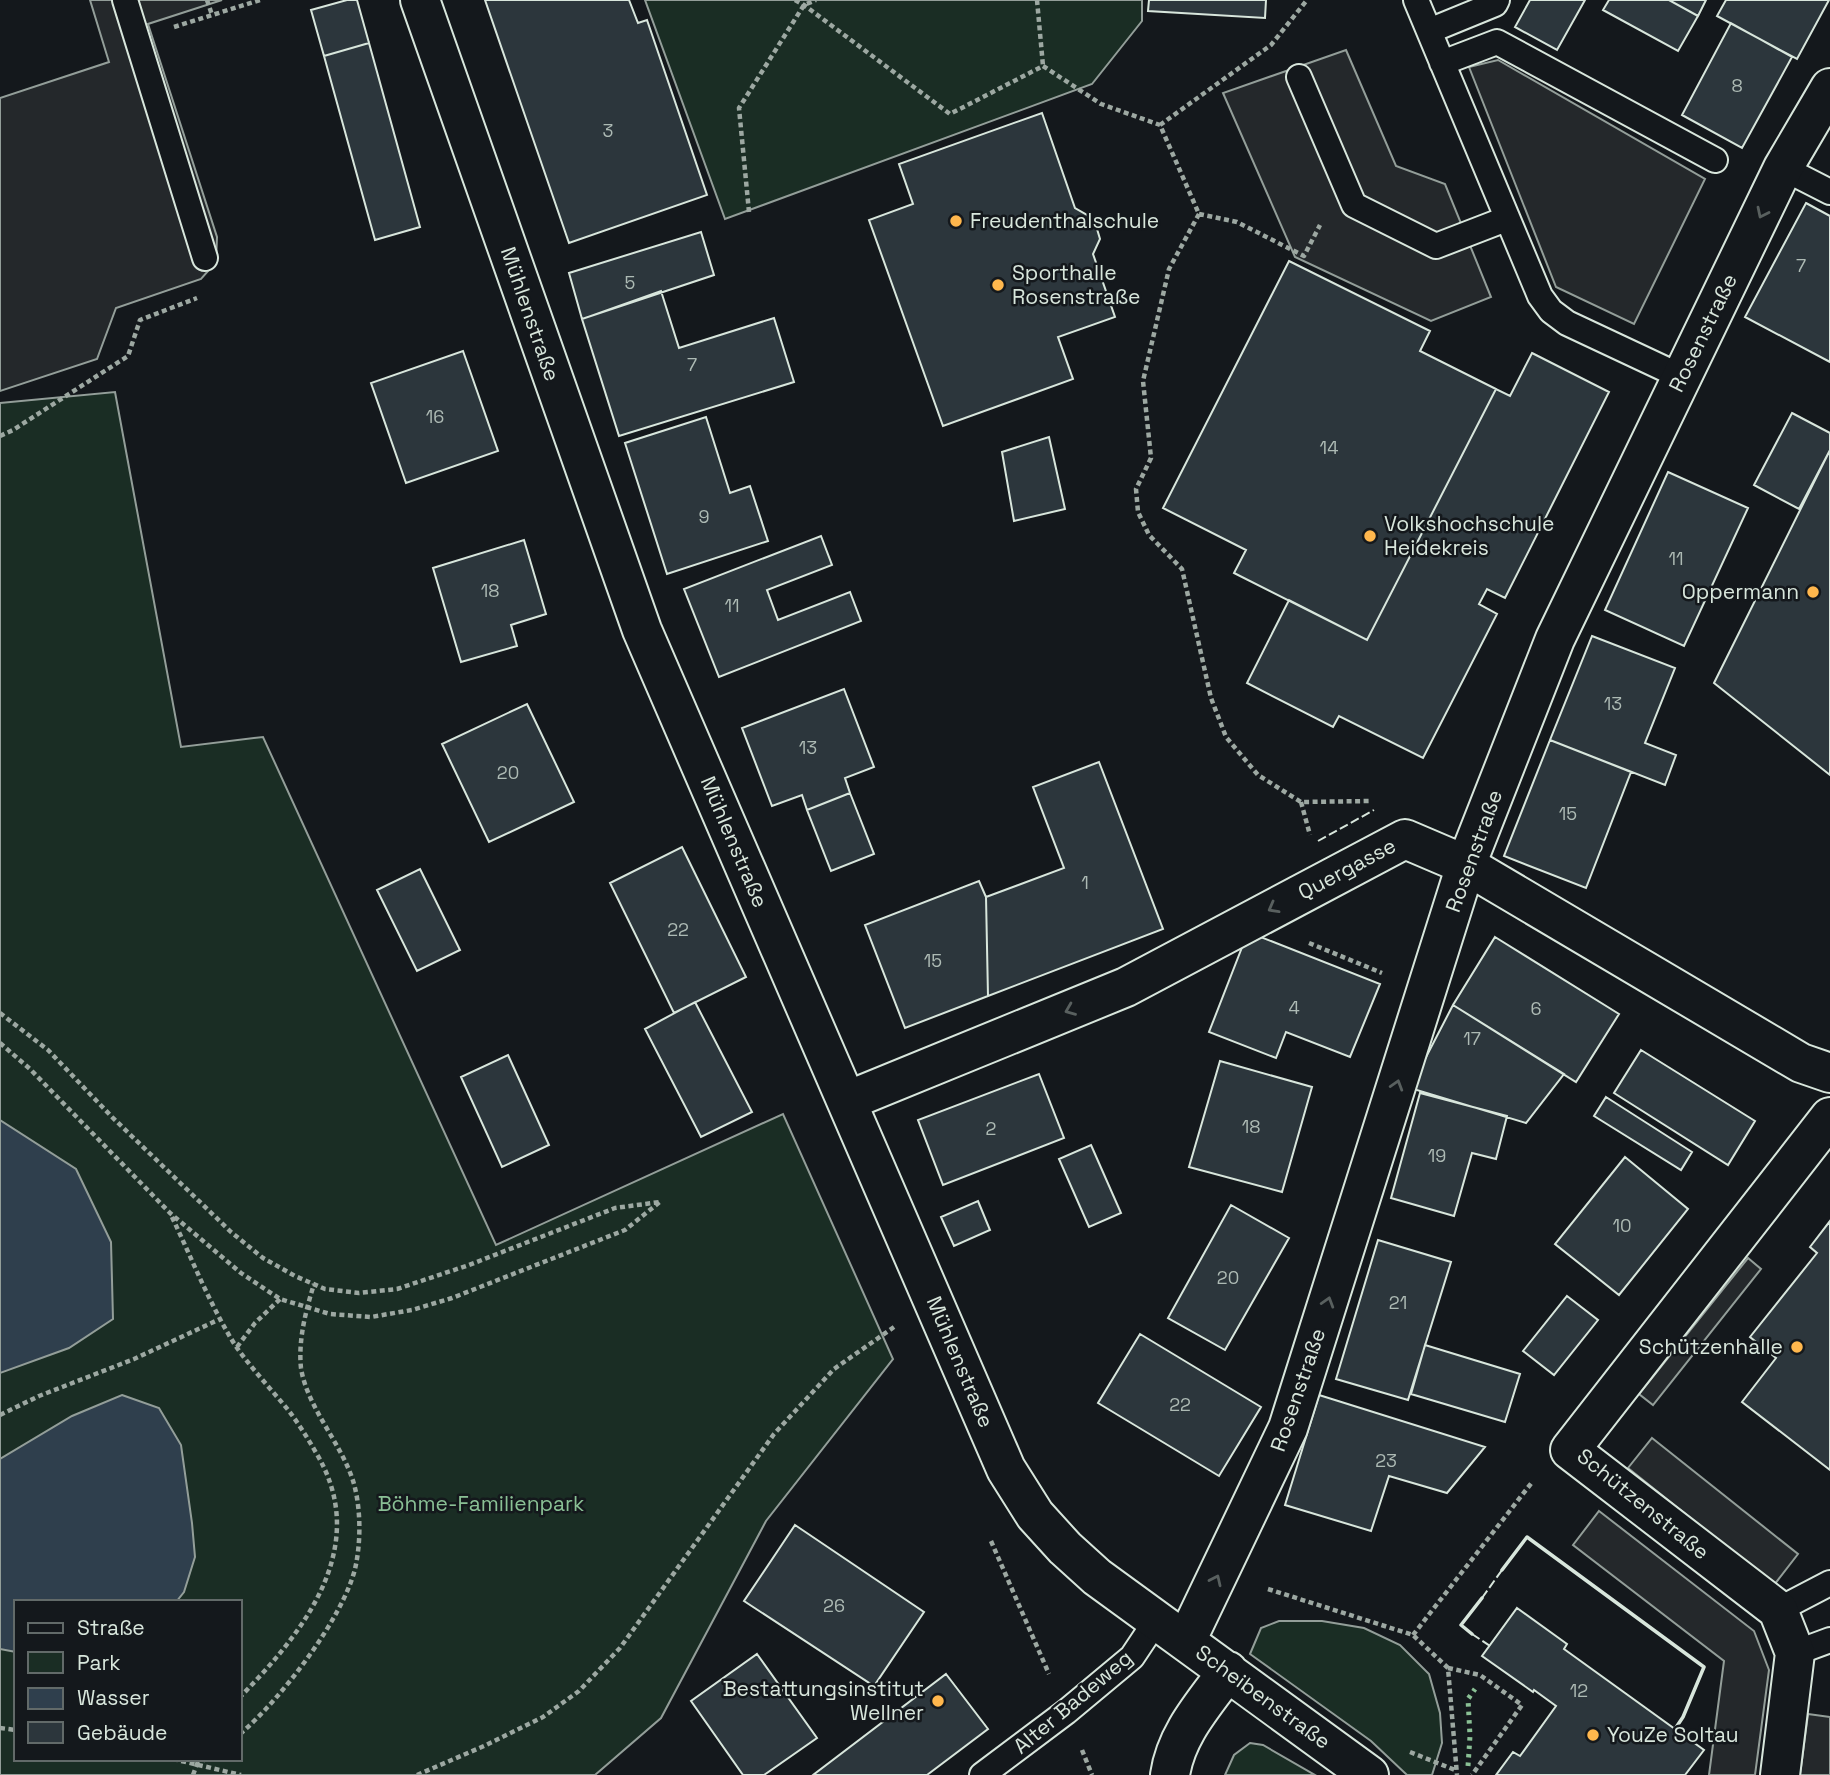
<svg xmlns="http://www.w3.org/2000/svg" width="1830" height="1775" font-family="'Space Grotesk',sans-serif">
<rect width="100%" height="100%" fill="#14181c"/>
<path fill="#1a2d24" stroke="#939e99" stroke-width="2" fill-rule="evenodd" d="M645,0H1142V21L1092,84L725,219Z
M115,392L181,747L263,737L496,1245L783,1114L893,1359L766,1521L661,1718L595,1775H0V403ZM16,1602H240V1759H16Z
M1279,1621H1322L1364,1628L1400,1645L1429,1674L1440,1713L1442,1743L1432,1775H1407L1371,1741L1250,1654L1261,1628Z
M1250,1743L1263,1745L1315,1775H1225L1234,1755Z"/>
<path fill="#24282b" stroke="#939e99" stroke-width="2" d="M90,0H222L148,24L217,237L216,262L201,279L116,308L97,359L0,391V98L109,62Z
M1346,50L1396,166L1445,184L1491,297L1431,321L1295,257L1223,93Z
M1498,60L1705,179L1634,324L1556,287L1469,67Z
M1748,1258L1761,1269L1653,1405L1639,1394Z
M1652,1438L1798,1554L1774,1585L1628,1468Z
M1599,1511L1754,1631L1769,1670L1755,1775H1709L1724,1661L1573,1545Z
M1808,1714L1830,1717V1775H1800Z"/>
<path fill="#2f3f4d" stroke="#939e99" stroke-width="2" d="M0,1120L76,1169L111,1242L113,1319L69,1348L0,1373Z
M122,1395L159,1408L181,1445L192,1523L195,1557L184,1592L176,1602H16V1652L0,1649V1459L72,1416Z"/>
<path fill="#2c363c" stroke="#d8e6dc" stroke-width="2" d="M347,0H357L369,43L324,56L311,10Z
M485,0H629L638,23L647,20L707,195L569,243Z
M1149,0H1266L1265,18L1148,11Z
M1530,0H1585L1557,50L1515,27Z
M1609,0H1669L1698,16L1678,51L1603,10Z
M1669,0H1706L1698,16Z
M1726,0H1829L1797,59L1717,16Z
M1731,23L1792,57L1742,148L1682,115Z
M369,43L420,227L375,240L324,56Z
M1042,113L1075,208L1094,219L1100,239L1093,254L1115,317L1058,337L1073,379L943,426L869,220L913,204L899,164Z
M1806,203L1830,216V362L1745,317Z
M701,232L714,275L582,319L569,273Z
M1289,261L1430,331L1420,351L1496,389L1367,640L1234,573L1246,550L1163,508Z
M661,291L679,348L774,318L794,382L619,436L582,319Z
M463,351L498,451L406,483L371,383Z
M1532,353L1609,392L1505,598L1487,589L1479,604L1497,614L1423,758L1339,716L1333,727L1247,683L1289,600L1367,640L1496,389L1510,396Z
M1792,413L1830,433V450L1799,509L1754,485Z
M706,417L730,493L750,486L768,541L667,574L625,443Z
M1049,437L1065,509L1014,521L1002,452Z
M1830,450V775L1714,683Z
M1668,472L1748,508L1684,646L1605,610Z
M821,536L832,565L767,590L778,620L850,592L861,621L719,677L684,589Z
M524,540L546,614L511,625L517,646L461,662L433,568Z
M1592,636L1675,668L1645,743L1676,755L1665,785L1550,740Z
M844,689L874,767L845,778L850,793L807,810L802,795L772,806L742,728Z
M527,704L574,802L489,842L442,744Z
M1550,740L1631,772L1586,888L1504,856Z
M1099,762L1163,929L988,996L986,897L1064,868L1033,787Z
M850,793L874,854L831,871L807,810Z
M682,847L746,977L674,1013L610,883Z
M420,869L460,950L417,971L377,890Z
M979,881L986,897L988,996L905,1028L865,925Z
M1248,932L1380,984L1350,1057L1286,1032L1276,1058L1209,1032Z
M1495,937L1619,1014L1576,1082L1453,1005Z
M695,1002L752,1112L701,1137L645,1029Z
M1453,1005L1564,1074L1526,1123L1410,1088Z
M1641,1050L1755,1121L1728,1165L1614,1093Z
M508,1055L549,1145L502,1167L461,1077Z
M1220,1061L1312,1087L1282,1192L1189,1167Z
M1039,1074L1064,1138L943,1185L918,1120Z
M1420,1093L1507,1116L1496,1159L1472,1153L1454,1216L1391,1198Z
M1606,1097L1692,1152L1681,1170L1594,1116Z
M1091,1145L1121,1213L1089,1227L1059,1159Z
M1625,1157L1688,1209L1619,1295L1555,1244Z
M978,1201L990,1230L954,1246L941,1217Z
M1231,1205L1289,1238L1225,1350L1168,1318Z
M1830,1221V1470L1742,1402L1776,1358L1750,1337L1817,1253L1810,1247Z
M1378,1240L1451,1262L1408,1400L1336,1379Z
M1567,1296L1598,1320L1554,1375L1523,1351Z
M1140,1334L1261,1407L1219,1476L1098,1403Z
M1425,1345L1520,1374L1505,1422L1411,1394Z
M1319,1395L1485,1447L1447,1493L1389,1476L1371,1531L1285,1505Z
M795,1525L924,1612L874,1686L744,1601Z
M1517,1608L1567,1644L1564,1649L1704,1750L1685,1775H1496L1513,1752L1520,1756L1556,1706L1534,1690L1533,1692L1482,1656Z
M757,1654L817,1738L764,1775H743L691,1701Z
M946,1674L988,1729L927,1775H813Z"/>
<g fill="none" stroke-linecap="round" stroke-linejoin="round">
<defs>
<path id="lane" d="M125,0L205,258
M1416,0L1540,296L1551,311L1567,323L1682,377
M1429,31L1495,4L1497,0
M1442,63L1497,42L1715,160
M1299,77L1354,205L1436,246L1506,219
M1783,168L1830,192
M1778,1610L1830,1583
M1795,1653L1830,1640
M982,1775L1066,1712L1132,1657L1156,1621"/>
<path id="street" d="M420,0L642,630L1006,1469L1035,1515L1065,1548L1097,1577L1369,1775
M847,1101L1126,987L1405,839L1466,865L1801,1063L1830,1073
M1186,1641L1288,1428L1466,865L1555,639L1783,168L1830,88
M1170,1775C1176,1734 1204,1704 1228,1671
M1780,1775L1795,1653L1778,1610L1570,1450L1830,1117"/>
</defs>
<use href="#lane" stroke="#d8e6dc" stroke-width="28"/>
<use href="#street" stroke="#d8e6dc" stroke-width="42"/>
<path stroke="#9da8a2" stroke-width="4.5" stroke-dasharray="5 3.5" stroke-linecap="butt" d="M207,0L212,15
M795,0L804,5L950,114L1043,66
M1037,0L1043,66
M174,27L260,0
M1043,66L1101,104L1160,125L1199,214
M1160,125L1271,45L1307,0
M749,212L739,108L804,5L816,0
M1199,214L1169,269L1143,381L1151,458L1136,489L1138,512L1149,535L1182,569L1211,698L1226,737L1258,775L1301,802L1372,801
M1199,214L1237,222L1304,256L1320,225
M0,436L13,430L128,356L140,320L197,298
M1301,802L1310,835
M1309,943L1382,973
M0,1013L48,1050L112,1117L231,1232L263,1258L295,1276L325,1289L359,1293L397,1289L469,1265L615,1208L660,1202
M0,1043L30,1069L170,1213L241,1273L280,1299L330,1314L371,1317L412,1310L452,1298L625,1230L661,1201
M172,1217C192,1259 210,1305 235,1345C251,1368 271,1389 289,1411C298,1423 307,1437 315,1451C373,1545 305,1631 240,1697
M237,1347L255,1323L280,1299
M0,1415L39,1396L134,1359L220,1319
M991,1541L1049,1674
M1268,1589L1413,1635L1448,1668L1457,1775
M1413,1635L1533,1481
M1448,1668L1480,1675L1522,1705L1472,1775
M0,1728L16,1730
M240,1734C280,1700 342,1620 355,1569C361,1543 361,1510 354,1484C343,1445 307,1408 301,1368C298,1340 306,1310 314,1284
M1082,1750L1092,1775
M1410,1752L1455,1770
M173,1759L241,1775
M196,1766L205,1759
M193,1775L199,1759
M417,1775L484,1746L543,1717L579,1691L620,1648L774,1434L834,1369L894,1327"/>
<use href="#lane" stroke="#14181c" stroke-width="24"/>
<use href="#street" stroke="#14181c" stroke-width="38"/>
<path stroke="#8ac095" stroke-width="5" stroke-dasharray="3.5 5" stroke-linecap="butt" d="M1468,1766L1470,1736L1468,1699L1475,1689"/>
<path stroke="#d8e6dc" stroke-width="2" stroke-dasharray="9 3.5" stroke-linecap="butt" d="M1318,841L1374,810
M1482,1598L1502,1570
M1472,1634L1490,1646"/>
<path stroke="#d8e6dc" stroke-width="3.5" d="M1502,1570L1527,1537L1704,1667L1683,1717L1675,1729
M1472,1634L1461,1625L1482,1598"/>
</g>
<defs><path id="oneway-chevron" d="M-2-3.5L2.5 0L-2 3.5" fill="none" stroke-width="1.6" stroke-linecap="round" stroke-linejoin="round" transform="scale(1.75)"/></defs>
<g stroke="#59605f">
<use href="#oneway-chevron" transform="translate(1762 213) rotate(116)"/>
<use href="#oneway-chevron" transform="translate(1273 908) rotate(151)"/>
<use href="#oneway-chevron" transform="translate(1070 1010) rotate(158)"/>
<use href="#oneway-chevron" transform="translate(1397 1085) rotate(-73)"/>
<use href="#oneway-chevron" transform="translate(1328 1302) rotate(-73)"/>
<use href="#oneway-chevron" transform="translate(1216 1580) rotate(-65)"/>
</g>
<g fill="#ffb74d" stroke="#14181c" stroke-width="2.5">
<circle cx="956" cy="221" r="7"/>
<circle cx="998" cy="285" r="7"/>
<circle cx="1370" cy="536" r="7"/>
<circle cx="1813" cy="592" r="7"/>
<circle cx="1797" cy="1347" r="7"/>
<circle cx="938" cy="1701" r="7"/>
<circle cx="1593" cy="1735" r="7"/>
</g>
<g text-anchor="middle" stroke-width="5" stroke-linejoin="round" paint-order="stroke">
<g font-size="18" fill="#adbab4">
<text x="1737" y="92">8</text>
<text x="608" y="137">3</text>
<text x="1801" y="272">7</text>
<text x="630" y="289">5</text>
<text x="692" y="371">7</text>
<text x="435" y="423">16</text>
<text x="1329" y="454">14</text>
<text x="704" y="523">9</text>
<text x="1676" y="565">11</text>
<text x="490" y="597">18</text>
<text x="732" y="612">11</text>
<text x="1613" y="710">13</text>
<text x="808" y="754">13</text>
<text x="508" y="779">20</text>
<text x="1568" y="820">15</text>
<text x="1085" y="889">1</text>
<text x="678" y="936">22</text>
<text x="933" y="967">15</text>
<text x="1294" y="1014">4</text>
<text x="1536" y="1015">6</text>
<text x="1472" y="1045">17</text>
<text x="1251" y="1133">18</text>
<text x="991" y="1135">2</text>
<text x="1437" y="1162">19</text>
<text x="1622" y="1232">10</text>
<text x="1228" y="1284">20</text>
<text x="1398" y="1309">21</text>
<text x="1180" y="1411">22</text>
<text x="1386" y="1467">23</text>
<text x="834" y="1612">26</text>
<text x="1579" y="1697">12</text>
</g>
<g font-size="21" fill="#d8e6dc" stroke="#14181c" text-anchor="start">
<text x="970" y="228">Freudenthalschule</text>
<text x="1012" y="280">Sporthalle<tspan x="1012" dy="24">Rosenstraße</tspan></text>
<text x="1384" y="531">Volkshochschule<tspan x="1384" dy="24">Heidekreis</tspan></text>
<text x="1799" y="599" text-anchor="end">Oppermann</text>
<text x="1783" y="1354" text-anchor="end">Schützenhalle</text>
<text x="924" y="1696" text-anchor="end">Bestattungsinstitut<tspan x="924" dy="24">Wellner</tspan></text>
<text x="1607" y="1742">YouZe Soltau</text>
</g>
<g font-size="21" fill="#d8e6dc" stroke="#14181c">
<text transform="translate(530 314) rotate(71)" y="7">Mühlenstraße</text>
<text transform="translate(1703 333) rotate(-64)" y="7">Rosenstraße</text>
<text transform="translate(734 842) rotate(67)" y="7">Mühlenstraße</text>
<text transform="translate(1474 851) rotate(-70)" y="7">Rosenstraße</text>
<text transform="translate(1347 869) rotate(-28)" y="7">Quergasse</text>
<text transform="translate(960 1362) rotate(67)" y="7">Mühlenstraße</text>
<text transform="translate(1298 1390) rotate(-71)" y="7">Rosenstraße</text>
<text transform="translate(1643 1504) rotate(39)" y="7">Schützenstraße</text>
<text transform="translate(1263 1697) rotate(36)" y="7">Scheibenstraße</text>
<text transform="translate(1073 1702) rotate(-40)" y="7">Alter Badeweg</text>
</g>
<g font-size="21" fill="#8ac095" stroke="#14181c">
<text x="481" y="1511">Böhme-Familienpark</text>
</g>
</g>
<rect x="14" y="1600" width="228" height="161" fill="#14181c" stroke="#626a69" stroke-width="2"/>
<rect x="28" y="1623" width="35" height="10" fill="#14181c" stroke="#626a69" stroke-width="2"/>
<text x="77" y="1635" font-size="21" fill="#d8e6dc">Straße</text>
<rect x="28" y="1652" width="35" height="21" fill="#1a2d24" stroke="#626a69" stroke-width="2"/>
<text x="77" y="1670" font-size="21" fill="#d8e6dc">Park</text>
<rect x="28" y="1688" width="35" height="21" fill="#2f3f4d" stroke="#626a69" stroke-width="2"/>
<text x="77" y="1705" font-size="21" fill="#d8e6dc">Wasser</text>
<rect x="28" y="1722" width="35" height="21" fill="#2c363c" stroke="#626a69" stroke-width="2"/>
<text x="77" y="1740" font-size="21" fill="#d8e6dc">Gebäude</text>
</svg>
